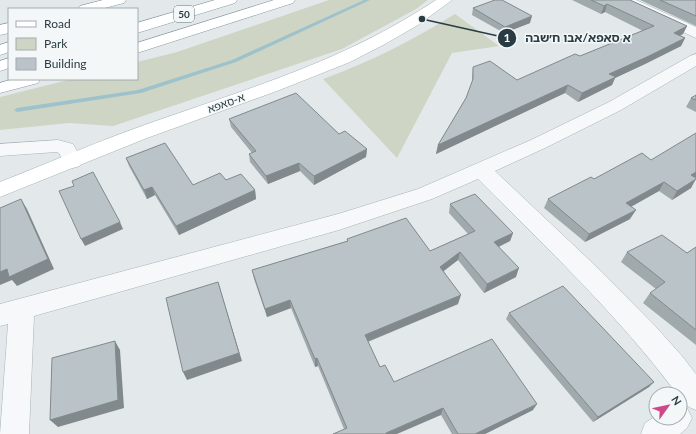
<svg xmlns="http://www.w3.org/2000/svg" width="696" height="434" font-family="Lato,'Noto Sans Hebrew',sans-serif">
<rect width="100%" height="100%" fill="#e3e9eb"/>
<path fill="#ced5c4" d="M329,0H428L416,9L342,49L113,126L69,123L0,130V97L72,79H137V62L177,52Z
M455,14L499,46L452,53L397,158L323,79C372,61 411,41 455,14Z"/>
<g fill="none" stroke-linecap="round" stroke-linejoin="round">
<path fill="#9ec2cb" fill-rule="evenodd" d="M364,0H370L236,62L141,93L17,112L14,110L17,108L138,90L232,60Z"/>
<defs>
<path id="street" d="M618,0H636L696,27V38L620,3Z
M696,54V66L621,110L545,148L495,171L602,272L656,327L682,356L696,374V410C688,407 680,403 680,394H677C618,315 547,248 478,179L432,199L339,230L34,316L29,434H0L8,324L0,326V304L338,214L418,189L531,140L609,102L690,56Z
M58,140L73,144L83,161L80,166L73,168L66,166L59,153L56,152L0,156V144Z
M680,405L687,408L692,418L687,428L680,434H641L645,423L656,416V418H680Z"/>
<path id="secondary" d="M436,0H452L418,25L385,44L350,62L277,91L147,138L0,197V182C51,162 101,140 153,122C253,87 346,60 436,0Z"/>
<path id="highway" d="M103,0H126L124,3L101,9H78L80,6Z
M215,0H237L235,3L137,33V23Z
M274,0H295L293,3L137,53V43Z
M9,23V33L0,35V25Z
M9,42V52L0,55V45Z
M9,58V68L0,71V61Z
M13,79H40L38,83L0,93V83Z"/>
</defs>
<use href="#street" stroke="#a8b2b5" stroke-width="1"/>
<use href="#secondary" stroke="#a8b2b5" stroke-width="1"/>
<use href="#highway" stroke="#8a9ba2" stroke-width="1"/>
<use href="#street" fill="#f6f8f9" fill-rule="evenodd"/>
<use href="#secondary" fill="#fff" fill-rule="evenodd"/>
<use href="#highway" fill="#fff" fill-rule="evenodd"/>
</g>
<path fill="#a0a9ac" d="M572,0H630L687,26L683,34L680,35L685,38L681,46L645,64L615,78L612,85L578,102L565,93L436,154L438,145L466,98L472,83V76L473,67L517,80L580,56L643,31L605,12L601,14Z
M640,0H696V26Z
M473,8L530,23L504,33L472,15Z
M696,95V112L686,107L691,98Z
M229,119L339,134L367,149L366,157L314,185L300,171L268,184L250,162L249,154L252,153L231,127Z
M126,158L193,185L226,180L255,190L256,199L179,235L155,195L147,199L129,166Z
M651,160L695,178L691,188L672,200L659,191L631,207L630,219L585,242L544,208L548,199L594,179Z
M450,204L513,233L510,241L499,247L516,277L484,293L458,260L444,271L458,304L368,342L380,367L394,382L533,410L485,434H452L441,415L344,429L318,366L315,367L291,308L267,317L254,279L252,270L347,241V239L430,251L468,234L449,213Z
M696,247V345L643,303L650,293L656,289L621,262L627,252L687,253Z
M509,313L649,387L593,422L506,319Z"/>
<path fill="#82898c" d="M607,4L605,12L601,14L604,6Z
M532,16L530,23L504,33L505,27Z
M687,26L683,34L670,41L674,33Z
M685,38L681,46L645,64L615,78L612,85L578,102L582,93L609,74Z
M568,85L565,93L436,154L438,145Z
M367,149L366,157L314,185V176Z
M299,163L300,171L268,184L266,176Z
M696,172V177L685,184L691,175Z
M696,179L691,188L672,200L677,191Z
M664,182L659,191L621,212L626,203Z
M152,187L155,195L147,199L144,190Z
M255,190L256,199L179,235L176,226Z
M21,199L27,209L54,269L17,286L12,280L0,285V272Z
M636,210L630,219L585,242L589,234Z
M120,222L123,229L85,246L81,239Z
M513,233L510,241L491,250L494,242Z
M460,252L458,260L438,275L440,267Z
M519,268L516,277L484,293L487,284Z
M218,282L242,361L187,380L183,372Z
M461,295L458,304L364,343L365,335Z
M290,300L291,308L267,317L265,309Z
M115,341L120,350L124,408L58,427L50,420Z
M317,358L318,366L315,367V359Z
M654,382L649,387L593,422L598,417Z
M537,404L533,410L485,434H475Z
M443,408L441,415L397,434H386V433Z"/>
<path fill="#bac4c8" stroke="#82898c" d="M495,0H502L532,16L505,27L473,8Z
M591,0H630L687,26L674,33L685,38L649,56L609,74L616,77L582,93L568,85L438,145L466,98L473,79V67L490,61L517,80L575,54L580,56L654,26L607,4L604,6Z
M660,0H696V16Z
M296,93L339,134L345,131L367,149L314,176L299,163L266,176L249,154L256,151L229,119Z
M696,95V100L691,98Z
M696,133V172L691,175L696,178V179L677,191L664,182L626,203L636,210L589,234L548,199L591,177L594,179L642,153L651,160Z
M165,143L193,185L220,173L226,180L241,174L255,190L176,226L152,187L144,190L126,158Z
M93,172L120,222L81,239L59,191L74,186L72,181Z
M475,194L513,233L494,242L519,268L487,284L460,252L440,267L461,295L365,335L380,367L385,365L394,382L492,339L537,404L475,434H458L443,408L386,433V434H333L347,428L317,358L315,359L290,300L265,309L252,270L348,241L347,239L406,218L430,251L475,231L450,204Z
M21,199L48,259L9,277L7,269L0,272V208Z
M662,235L687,253L696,247V330L650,293L665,282L627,252Z
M218,282L239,353L183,372L166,298Z
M563,286L654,382L598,417L509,313Z
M115,341L118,400L50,420L52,358Z"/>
<g text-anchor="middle" stroke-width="3" stroke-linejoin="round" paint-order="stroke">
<rect fill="#f3f7f8" stroke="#667479" stroke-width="1" x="174" y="6" width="20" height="16" rx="3"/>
<g font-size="10" font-weight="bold" fill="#2a3c43">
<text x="184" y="18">50</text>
</g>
<g font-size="11" fill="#2a3c43" stroke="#f3f7f8">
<text transform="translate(226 103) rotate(-20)" y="4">א-סאפא</text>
</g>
</g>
<path fill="none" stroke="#2a3c43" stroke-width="1.5" d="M422 19L507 38"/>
<g fill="#2a3c43" stroke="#f3f7f8" stroke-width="1.5">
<circle cx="422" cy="19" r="4"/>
<circle cx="507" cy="38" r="10"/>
</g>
<g font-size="12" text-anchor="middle" font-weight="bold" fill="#fff">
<text x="507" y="42">1</text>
</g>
<g font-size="12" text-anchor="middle" font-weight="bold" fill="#2a3c43" stroke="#f3f7f8" stroke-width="3" stroke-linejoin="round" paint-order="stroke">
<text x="578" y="42">א סאפא/אבו ח׳שבה</text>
</g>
<rect x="8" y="8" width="130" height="72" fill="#f3f7f8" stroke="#a3acb0"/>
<rect x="16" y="21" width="20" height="6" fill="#ffffff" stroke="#a3acb0"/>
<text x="44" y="28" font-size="12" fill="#2a3c43">Road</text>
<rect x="16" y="38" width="20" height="12" fill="#ced5c4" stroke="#a3acb0"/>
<text x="44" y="48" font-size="12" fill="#2a3c43">Park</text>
<rect x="16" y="58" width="20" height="12" fill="#bac4c8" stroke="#a3acb0"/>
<text x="44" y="68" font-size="12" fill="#2a3c43">Building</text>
<g transform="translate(668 406) rotate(57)"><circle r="19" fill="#f3f7f8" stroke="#a3acb0"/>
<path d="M0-3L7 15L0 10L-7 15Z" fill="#cf4889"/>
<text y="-6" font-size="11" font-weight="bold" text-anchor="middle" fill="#2a3c43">N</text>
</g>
</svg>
